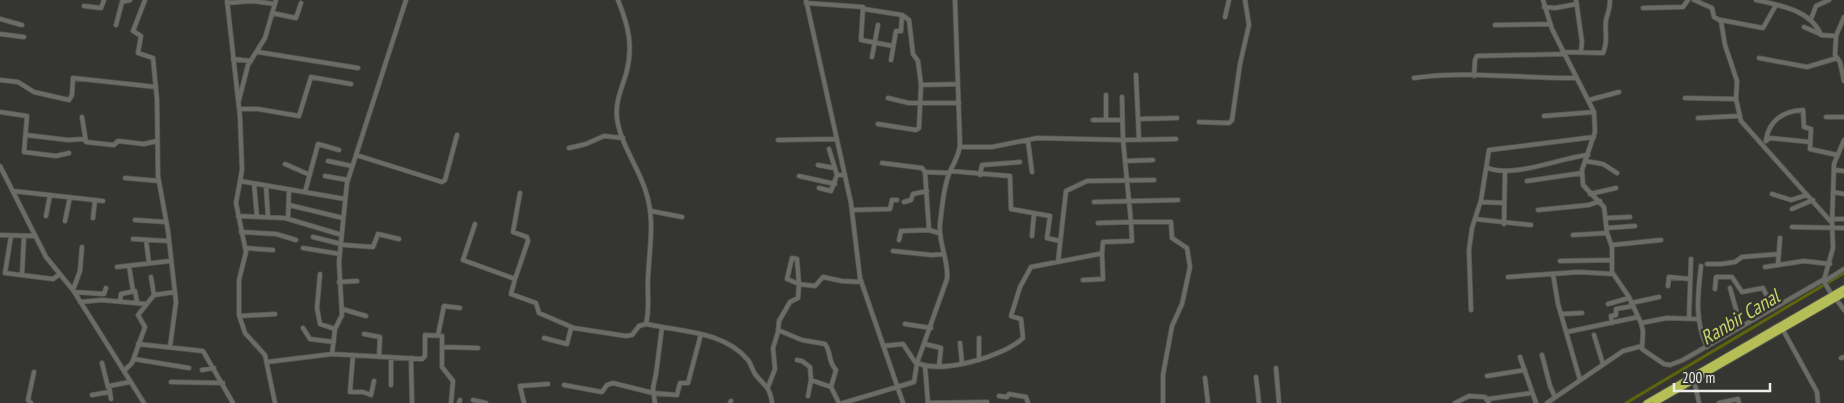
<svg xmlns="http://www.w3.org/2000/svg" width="1844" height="403" font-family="'PT Sans Narrow',sans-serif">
<rect width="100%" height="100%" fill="#353631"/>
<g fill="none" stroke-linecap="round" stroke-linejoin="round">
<path stroke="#5e640d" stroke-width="3" d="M1626,403L1844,273"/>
<defs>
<path id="minor" d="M145,0L133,31L141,36L138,53L153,58L157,100L158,176L168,231L176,302L170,347
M227,0L240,117L242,170L236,203L246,252L239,280V315L245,333L265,355L275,403
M618,0C628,25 634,46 626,74C622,88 615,102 617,118C620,143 637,165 645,189C656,220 649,248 648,279C647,296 650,307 646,324L662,327L656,374L653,388L655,403
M806,0L851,203L860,278L903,403
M1543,0L1552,29L1594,112L1595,132L1582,170L1583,185L1604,207L1607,233L1612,247V272L1629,297L1641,323L1643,331L1642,349L1664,364L1670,365L1683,360L1823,280L1832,295
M1576,0L1582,42L1581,51
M1694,0L1712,8L1714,17L1721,21L1725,45L1737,81L1736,99L1741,121L1832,223L1833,248L1824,280
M1756,0C1779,5 1811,10 1821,35L1836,36L1835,55L1840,62L1844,81
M227,3L252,1L275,4
M806,3L863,7L861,40L893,46
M84,6L101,8L104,0
M1544,7L1555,8L1577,4
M1643,8L1683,7L1688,0
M864,9L902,15L901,31H896L891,60
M272,13L296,18L301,3
M1225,17L1229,0
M0,19L22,25
M1811,19L1816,6L1829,0
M1721,20L1763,28L1776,5
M116,25L122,2L130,0
M1495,25L1550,24
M1804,27L1820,34
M0,34L24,37
M1836,36L1844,17
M258,52L358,68
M1562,52L1603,53C1609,39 1604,32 1606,20C1608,11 1610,11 1610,0
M872,57L878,25
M1759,58L1807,67L1837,58
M233,59L251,61
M1136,75L1139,140
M1474,76L1475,60L1477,56L1563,54
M1414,78C1467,70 1522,79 1576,78
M0,80L18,82L34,92L69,100L72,95L73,78L156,87
M921,85L958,84
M1122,97L1123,140L1176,139
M888,98L909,103H959
M1685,98L1736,99
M239,100L248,65L265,38L276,0
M1589,100L1619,92
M240,109H258L299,116L311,77L351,84
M0,112L27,116L24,152L56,156L69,153
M1544,116L1594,112
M82,117L86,142L114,145L118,141L144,144L157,141
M1826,117H1844
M1698,118L1738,116
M1138,119L1177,118
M1093,120H1122
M1106,120V95
M1199,122L1229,123L1232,120L1240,64L1249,25L1245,0
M878,124L916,130L919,128L921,85L918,61L913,54L909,20L902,15
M26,135L68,140L84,139
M778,140L837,139
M1766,140C1769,120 1784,111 1803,110L1804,127L1811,129L1810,149L1837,155
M1028,141L1032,172
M1766,141L1770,138L1809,142
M960,147H992L1037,138L1123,140L1131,222H1171L1172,238L1187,248L1190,267L1182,304L1172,326L1163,375V403
M569,148L586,144L604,136L623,138
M829,149L837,175
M356,155L442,182L445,180L457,135
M328,161L352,166
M1125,161L1153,160
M1585,161L1603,164L1617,173
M882,163L922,168L925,172L949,173
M285,164L310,175
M818,165L834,168
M0,166L46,257L73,290L144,403
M1488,168C1515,178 1559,158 1588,155
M1834,170L1844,171
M950,171L1010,176L1011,209L1050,216L1047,238L1060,241
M925,172L929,230
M980,175L982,165L1020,162
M325,176L348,180
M799,176L835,184
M125,178L159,181
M240,181L345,199
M1527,181L1582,173
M254,184L257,217
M266,186L268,217
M819,188L831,191L837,175H845
M13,191L103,201
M305,192L318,144L339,150
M1833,192L1844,194
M1590,194L1616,188
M1772,194L1791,200L1807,195
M904,202L911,200L913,194L927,191
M1094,202L1178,200
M1481,202L1504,203
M289,205L343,218
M1792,209L1813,200
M852,210L890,209L892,200H897
M1538,210L1589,205L1600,201
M651,211L682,217
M46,216L50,195
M238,216L285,218L342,235
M93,218L95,200
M288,218L289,190
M1606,218L1630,217
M1475,219L1531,225
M1833,219H1844
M135,220L166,222
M65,221L70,197
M1832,223L1834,164L1844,140
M475,224L463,260L515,279L511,294L536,303L539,313L574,328L626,336L632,335L639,326L646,324
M1504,224L1505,171
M1792,227L1844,228
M1607,228L1635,226
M241,232L276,234L296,240
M0,235L35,236
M1573,235L1607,233
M11,236L5,273L53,279L60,274
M1032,236L1034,214
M313,237L345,245L373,247L378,234L399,239
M133,239L168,241
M146,240L149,263
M899,240L901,231L929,230L939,233
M1612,245L1661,240
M245,248L273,250
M303,248L340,254
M893,251L932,255L944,254
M792,258L797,259L799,284L787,279Z
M1560,261L1612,260
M1058,262L1066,191L1087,181L1154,180
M1707,264H1721L1735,262L1742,257L1779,254
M1778,264L1780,238
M129,266L133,291
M1701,266C1698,294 1694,320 1707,347
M117,267L170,261
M1765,267L1804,261L1830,264
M320,274L317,308L320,324L335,329
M1553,274L1558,304L1580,380
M22,275L24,236
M151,277L154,295
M1508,277L1579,272L1613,274
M515,279L528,241L527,237L513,232L520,193
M1083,280L1103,279L1102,253
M1825,281L1844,269
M339,282L357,281
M1668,286L1669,277L1690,279
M1730,288L1741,327
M1715,289L1716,277H1732L1742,292L1763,288L1773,309
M73,290L80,271L82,247
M74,292L104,294L106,288
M1836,299L1844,310
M80,302L102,300L146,304
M120,302L121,294L135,291L137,302
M1631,303L1659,297
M1608,304L1629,298
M342,309L366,316
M1471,310L1469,250L1472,228L1481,200L1489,150L1594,137
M1562,314L1582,313
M240,316L275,314
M1689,318L1691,259
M1612,323L1611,316L1616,315V309L1633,306
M1641,323L1667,318L1698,319
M905,324L931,328
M662,327C692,332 727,335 748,360C751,364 752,369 755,374C764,386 770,386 772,403
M303,328L310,339L334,342
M778,330L802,340L825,344C832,353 827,360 836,370L831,387L839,403
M1783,330L1817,392L1818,403
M1567,332L1638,317
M364,334L380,337L379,357
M438,335L444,306L460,308
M1594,335L1603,364
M544,338L567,344L571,328
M979,338V360
M960,343L962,363
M138,344L203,351L233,403
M925,344L941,348L939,366
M883,346L903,344L915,362C940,375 1003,357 1023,338L1021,319L1011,316L1020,287L1031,267L1099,254L1102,253L1103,242L1132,241L1131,222L1098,223
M443,347L478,348
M332,354L422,359L425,356V335L442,336V367L453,381L451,403
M353,355L350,392H363L371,395L374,381
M1542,355L1550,386L1555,397
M391,357V385
M1520,357L1536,403
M411,358L412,403
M1841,358L1844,357
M134,359L189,368
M797,360L802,361L810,367L811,380L831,387
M267,362L332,354L335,329L342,315L339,262L347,183L406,0
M102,363L108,387
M925,366L928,403L987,402
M1276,368L1279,403
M202,370L214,368
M124,371L132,363L145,327L138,315L154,295L175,292
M1487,376L1525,370
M1256,377L1259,403
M1205,378L1208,403
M1694,380L1699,403
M171,382L223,383
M564,385L602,392L607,385L613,383L653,393L677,395L680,383H688L701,334
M768,387L775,369L773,348L778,332L779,321L790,302L798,298L799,284L815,286L823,277L842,281L861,282
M92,395L109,392
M808,396L811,380
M999,396L1007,397L1009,394L1026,397L1028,403
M111,399L109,386L130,382
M1488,399L1532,393
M473,400L486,403
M31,403L28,400L34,372
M459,403L460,400
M524,403L520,386L548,384
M730,403L731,401
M843,403L914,382L917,363L947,279C949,260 938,243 940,224C942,209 943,189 949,174C953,164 959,156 960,145L955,0
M1455,403L1469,396L1485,397L1489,403
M1547,403L1623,351L1642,346
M1719,403L1738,399L1739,403"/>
<path id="highway" d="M1646,403L1844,288
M1655,403L1844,294"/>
</defs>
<use href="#minor" stroke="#53544f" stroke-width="5.5"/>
<use href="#highway" stroke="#53544f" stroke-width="7"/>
<use href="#minor" stroke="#6b6c66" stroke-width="4"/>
<use href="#highway" stroke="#b5bf56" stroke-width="5"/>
</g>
<g text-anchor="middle" stroke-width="5" stroke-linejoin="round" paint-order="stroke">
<g font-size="20" font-style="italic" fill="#c8d367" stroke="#353631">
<text transform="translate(1740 317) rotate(-31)" y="7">Ranbir Canal</text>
</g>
</g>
<path d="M1674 383v8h96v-8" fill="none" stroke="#ededea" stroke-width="2.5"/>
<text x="1682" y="383" font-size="15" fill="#ededea" stroke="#353631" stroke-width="4" paint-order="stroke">200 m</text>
</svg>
